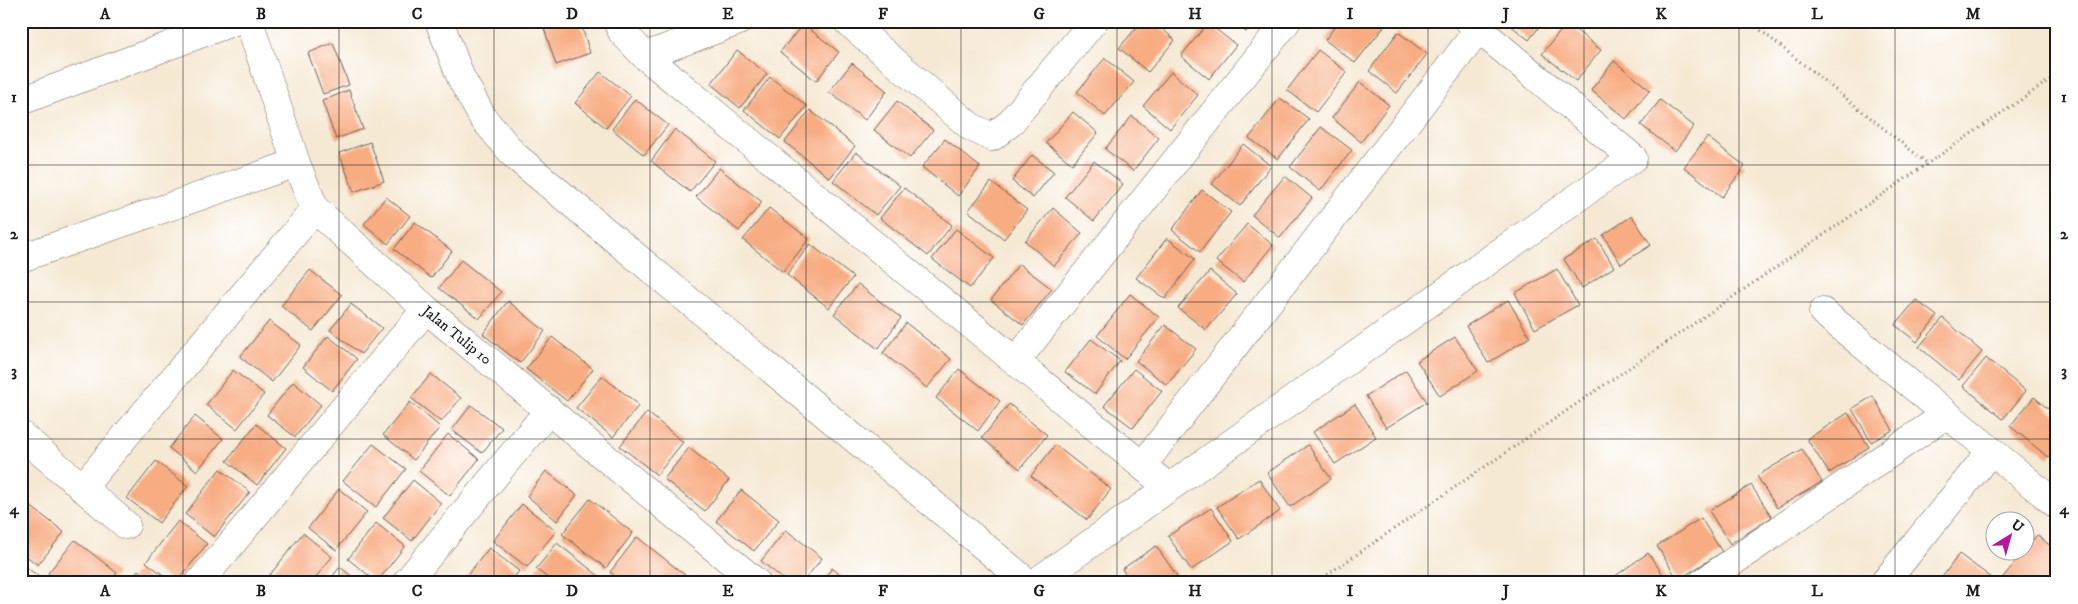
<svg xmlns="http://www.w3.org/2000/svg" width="2078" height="604" font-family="'IM FELL DW Pica',serif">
<rect width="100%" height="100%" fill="#fff"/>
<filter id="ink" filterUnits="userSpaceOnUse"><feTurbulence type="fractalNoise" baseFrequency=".02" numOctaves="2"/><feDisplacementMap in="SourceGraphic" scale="10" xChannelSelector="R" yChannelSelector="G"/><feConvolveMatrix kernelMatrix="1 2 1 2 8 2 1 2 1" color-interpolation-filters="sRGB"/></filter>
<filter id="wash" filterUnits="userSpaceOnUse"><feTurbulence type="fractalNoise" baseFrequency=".0096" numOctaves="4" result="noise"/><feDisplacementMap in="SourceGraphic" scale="20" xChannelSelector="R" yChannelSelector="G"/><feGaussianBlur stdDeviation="1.12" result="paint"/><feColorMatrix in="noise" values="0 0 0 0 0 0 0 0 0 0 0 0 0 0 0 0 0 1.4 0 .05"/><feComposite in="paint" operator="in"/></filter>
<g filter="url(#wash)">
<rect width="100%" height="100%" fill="#f6e9d4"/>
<g id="blocks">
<path fill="#f8ac82" d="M555,21H580L590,53L556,65L543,25Z
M1142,21H1153L1175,40L1148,72L1119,48Z
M1233,21H1255L1246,32Z
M1339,21H1385L1387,23L1355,63L1325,40Z
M1505,21H1544L1529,40Z
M1208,23L1236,45L1209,79L1181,56Z
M1567,23L1601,50L1576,81L1542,54Z
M803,24L839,52L816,81L780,52Z
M1398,32L1427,54L1397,93L1369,71Z
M333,43L349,85L323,94L308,53Z
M737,50L767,74L740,108L711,84Z
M1318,50L1347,72L1316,112L1287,90Z
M1105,58L1134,82L1105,116L1077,92Z
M1614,61L1650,90L1626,119L1591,90Z
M852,63L887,91L865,120L829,92Z
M600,72L631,96L606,128L575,103Z
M1171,72L1198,95L1170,129L1143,106Z
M770,77L807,106L780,139L744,110Z
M1360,82L1389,105L1361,142L1332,118Z
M349,90L363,129L336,139L322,101Z
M1280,98L1309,119L1278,159L1249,138Z
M635,99L668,125L644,155L612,129Z
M1660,100L1694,126L1675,151L1641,125Z
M897,101L933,130L910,158L874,130Z
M810,110L855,146L830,178L785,142Z
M1073,112L1098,133L1072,164L1046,143Z
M1132,116L1159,138L1133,171L1105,149Z
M1321,127L1352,150L1320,191L1290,167Z
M675,129L715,161L690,192L651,161Z
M1707,137L1745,166L1722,197L1684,167Z
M945,139L980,167L958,196L922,167Z
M370,142L384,181L354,192L339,153Z
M1243,144L1271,166L1240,206L1212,184Z
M856,152L900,186L876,215L833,181Z
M1032,155L1054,172L1033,198L1012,181Z
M1094,161L1123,184L1094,221L1065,197Z
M719,168L762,202L739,231L696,197Z
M1285,176L1312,198L1280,238L1252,215Z
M991,182L1027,210L1004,239L968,211Z
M904,188L952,225L928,256L880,218Z
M1202,190L1231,212L1200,252L1172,230Z
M386,197L410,216L388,244L364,224Z
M769,208L809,239L783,272L743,240Z
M1053,208L1082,233L1054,266L1025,241Z
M1632,216L1651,245L1621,264L1603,235Z
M415,222L452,251L431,278L394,249Z
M1247,224L1273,245L1243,282L1216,261Z
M956,229L994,258L970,288L932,259Z
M1167,238L1195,259L1165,299L1136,278Z
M1597,239L1614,267L1582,288L1564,259Z
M810,244L853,277L829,308L787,275Z
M461,260L501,292L479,319L439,288Z
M1019,264L1052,289L1023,325L991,300Z
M1557,269L1578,305L1535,329L1515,293Z
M310,270L342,295L313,331L281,306Z
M1210,271L1237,294L1206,330L1178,308Z
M858,284L901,318L878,349L834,314Z
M1130,294L1159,317L1125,359L1097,336Z
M1508,300L1530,337L1488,363L1466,326Z
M1916,300L1937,316L1917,342L1895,325Z
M508,301L545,331L520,363L483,334Z
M351,304L382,328L361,354L330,330Z
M1943,318L1982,352L1959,380L1919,347Z
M269,321L301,345L272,382L240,357Z
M906,323L951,359L927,388L883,353Z
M1165,325L1196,349L1167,385L1136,361Z
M328,336L357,359L332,391L303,367Z
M552,337L593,369L567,401L526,369Z
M1455,337L1478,371L1440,396L1417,361Z
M1091,339L1120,361L1095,394L1065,372Z
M1986,358L2026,391L2003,419L1963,386Z
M959,369L1000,401L978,431L936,398Z
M1134,369L1162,391L1133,428L1104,406Z
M233,370L264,394L237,429L206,405Z
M1406,370L1427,402L1386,428L1366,396Z
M431,374L461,398L441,422L411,398Z
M602,376L639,405L613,437L576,408Z
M293,382L321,405L295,437L267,415Z
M1873,396L1893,430L1871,442L1852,409Z
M2034,397L2057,416V448L2049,458L2010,426Z
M410,402L440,427L414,460L383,435Z
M1009,404L1047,435L1020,469L982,438Z
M1355,404L1376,437L1335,464L1313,432Z
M471,405L502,428L482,453L452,430Z
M647,412L683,442L657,475L620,446Z
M1848,413L1869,447L1829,473L1807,439Z
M195,416L223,439L197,471L169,448Z
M256,424L286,448L257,485L227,461Z
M448,434L479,459L450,496L419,471Z
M373,444L406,469L376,507L343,481Z
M1055,445L1111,489L1087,520L1031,476Z
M1308,445L1331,479L1290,507L1267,473Z
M689,448L729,480L705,511L664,479Z
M1802,449L1822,482L1777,508L1757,476Z
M156,461L188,486L159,523L127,498Z
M220,469L250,492L214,537L185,514Z
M546,471L577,495L557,521L527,496Z
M1259,479L1280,511L1239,539L1217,507Z
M413,480L441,503L412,541L383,518Z
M1751,485L1772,517L1730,544L1709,511Z
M339,489L367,512L336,550L308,528Z
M741,490L779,520L754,551L716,521Z
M590,499L633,533L606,568L562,534Z
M522,504L556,531L527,567L493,541Z
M29,505L64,532L38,565L21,552V515Z
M1211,508L1233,541L1191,570L1168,536Z
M1701,518L1722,552L1678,580L1657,546Z
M178,521L207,544L176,583H174L146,562Z
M376,523L405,546L377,582L348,559Z
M786,530L822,558L802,583H788L761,561Z
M303,533L332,557L311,583H276L269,576Z
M2037,535L2057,551V580L2055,583H2002L2000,581Z
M637,537L685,575L679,583H624L610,572Z
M75,540L117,573L110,583H60L48,573Z
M557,543L599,576L594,583H554L536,569Z
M1156,546L1177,576L1167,583H1131L1122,569Z
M489,548L519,571L510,583H461Z
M1648,553L1669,583H1614L1611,579Z
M1959,554L1992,578L1988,583H1938Z
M21,563L38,576L33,583H21Z
M340,567L360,583H327Z
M832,568L851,583H821Z
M138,570L154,583H128Z"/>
</g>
</g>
<g filter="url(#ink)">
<use href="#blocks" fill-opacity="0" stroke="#68645c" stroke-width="1"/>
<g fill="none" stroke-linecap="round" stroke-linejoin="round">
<defs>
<path id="street" d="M249,21L296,163L315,209L426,309L757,583
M439,21L461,78L483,118L515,156L1028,583
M617,21L622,32L645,56L1168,487
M847,21L971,127L992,137L1009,124L1094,21
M645,56L739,21
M21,101L235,21
M21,258L296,163
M1823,312L2057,505
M1016,361L1287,21
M21,435L126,525
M1142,466L1479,29
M82,488L315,209
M199,583L426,309
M406,583L549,410
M1035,583L1633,158L1469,21
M1702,583L1947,414
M1884,583L1991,451"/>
</defs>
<use href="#street" stroke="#68645c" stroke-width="29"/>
<path stroke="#68645c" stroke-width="3" stroke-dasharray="1 4" stroke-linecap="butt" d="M1749,21L1927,163
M1315,583L2057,75"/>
<use href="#street" stroke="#fff" stroke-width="28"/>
</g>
</g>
<path fill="none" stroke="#1c1c1c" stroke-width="1" stroke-opacity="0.55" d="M183,21V583M339,21V583M494,21V583M650,21V583M806,21V583M961,21V583M1117,21V583M1272,21V583M1428,21V583M1584,21V583M1739,21V583M1895,21V583M21,165H2057M21,302H2057M21,439H2057"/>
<g text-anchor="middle" stroke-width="5" stroke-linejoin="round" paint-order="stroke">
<g font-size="15" fill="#1c1c1c" stroke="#fff">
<text transform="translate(457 335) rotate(39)" y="5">Jalan Tulip 10</text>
</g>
</g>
<rect width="2078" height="604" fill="none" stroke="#fff" stroke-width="55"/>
<g transform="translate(2010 536) rotate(37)"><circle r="24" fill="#ffffff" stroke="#a4a4a4"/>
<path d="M0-4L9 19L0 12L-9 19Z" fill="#b5179e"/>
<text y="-8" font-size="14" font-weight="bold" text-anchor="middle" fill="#1c1c1c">U</text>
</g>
<rect x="28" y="28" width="2022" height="548" fill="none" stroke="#1c1c1c" stroke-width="2"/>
<g font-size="16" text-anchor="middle" font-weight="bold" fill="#1c1c1c">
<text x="105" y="19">A</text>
<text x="261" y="19">B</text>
<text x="417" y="19">C</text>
<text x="572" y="19">D</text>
<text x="728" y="19">E</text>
<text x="883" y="19">F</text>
<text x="1039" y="19">G</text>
<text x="1195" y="19">H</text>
<text x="1350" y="19">I</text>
<text x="1506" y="19">J</text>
<text x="1661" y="19">K</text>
<text x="1817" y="19">L</text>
<text x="1973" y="19">M</text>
<text x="14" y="102">1</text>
<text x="2064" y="102">1</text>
<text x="14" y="239">2</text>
<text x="2064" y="239">2</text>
<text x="14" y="376">3</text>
<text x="2064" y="376">3</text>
<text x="14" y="514">4</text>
<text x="2064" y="514">4</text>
<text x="105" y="596">A</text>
<text x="261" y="596">B</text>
<text x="417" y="596">C</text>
<text x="572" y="596">D</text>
<text x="728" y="596">E</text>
<text x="883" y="596">F</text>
<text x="1039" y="596">G</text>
<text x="1195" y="596">H</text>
<text x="1350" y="596">I</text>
<text x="1506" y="596">J</text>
<text x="1661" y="596">K</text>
<text x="1817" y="596">L</text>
<text x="1973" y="596">M</text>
</g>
</svg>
